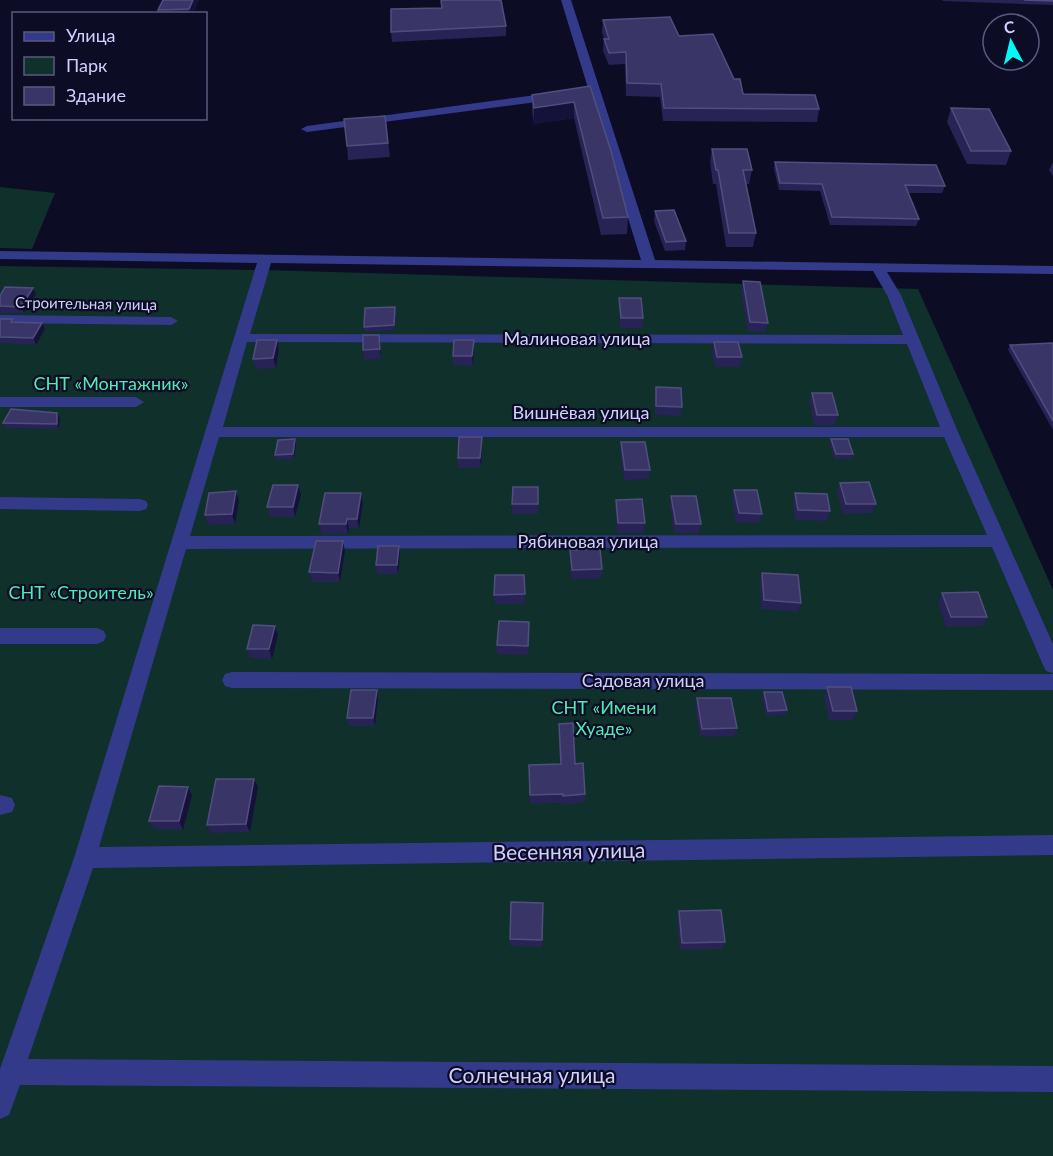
<svg xmlns="http://www.w3.org/2000/svg" width="1053" height="1156" font-family="Lato,sans-serif">
<rect width="100%" height="100%" fill="#0d0c25"/>
<path fill="#0f302b" d="M0,187L55,193L32,249L0,248Z
M0,266L264,270L918,289L1053,590V1156H0Z"/>
<g fill="none" stroke-linecap="round" stroke-linejoin="round">
<path fill="#333a89" fill-rule="evenodd" d="M561,0H571L655,260L1053,266V274L887,272L901,295L958,432L1053,644V673L1046,671L1043,665L992,547L186,549L99,847L1053,835V855L93,868L28,1059L1053,1066V1092L20,1085L9,1115L0,1119V1069L74,858L257,263L0,259V251L641,260L590,95L307,132L301,129L307,126L588,88ZM271,263L873,271L887,295L903,335L250,334ZM247,342L907,344L940,427H223ZM219,437H944L987,535L190,536Z
M0,315L171,317L178,321L171,325L0,323Z
M0,397H136L144,402L136,407H0Z
M0,497L140,499L146,501L148,505L146,509L140,511L0,509Z
M0,628H97L104,631L106,636L104,641L97,644H0Z
M232,672L1053,674V690L232,688L225,686L222,680L225,674Z
M0,795L12,798L15,805L12,812L0,815Z"/>
</g>
<path fill="#272355" d="M163,0H199L193,14H159L158,10Z
M441,0H501L506,26V36L392,42L391,32L442,8Z
M942,0H1053V5L943,1Z
M603,20L679,36L734,79L743,94L819,109L817,122L663,121L660,97L626,96L625,64L609,65L603,51L604,39L602,32Z
M590,86L628,217L627,234L601,235L574,118L534,124L532,111V95Z
M951,108L1011,151L1006,165L967,164L947,122Z
M385,116L390,157L348,160L347,146Z
M712,149L752,170L749,184H746L756,233L753,247H726L716,184H713L710,162Z
M775,162L945,186L942,193H908L919,219L916,226L830,225L820,191L779,190L774,169Z
M1053,162V176L1049,170Z
M655,211L686,241L685,250L665,251L654,221Z
M743,281L768,323L765,332H748L741,291Z
M33,288L36,294L24,313H0V296Z
M619,298L643,318L642,328H620L619,307Z
M395,307L396,312L394,330L365,332L364,327Z
M0,319H13L14,322L42,323L45,329L36,345L0,343Z
M277,340L279,349L276,368L256,369L253,359Z
M474,340L473,366L453,365V356Z
M714,342L742,357L740,367H715L712,352Z
M1053,343V430L1008,350L1010,345Z
M381,345V359L364,360L363,350Z
M656,387L682,407L680,416L655,415V396Z
M812,393L838,415L835,425H814L809,402Z
M57,413L60,418L59,429L6,428L3,423Z
M831,439L853,454L851,459H834L830,444Z
M621,442L650,470L649,479L624,480L620,452Z
M296,444L294,459L276,460L275,455Z
M482,447L481,468H458V458Z
M840,483L876,504L872,513L843,514L837,492Z
M298,485L301,495L295,517H270L267,507Z
M513,487H538V514H512Z
M734,490L762,514L759,523H736L732,499Z
M795,493L830,511L827,521L795,520L793,503Z
M671,496L701,524L699,533H674L670,506Z
M616,500L645,523L644,533H617L615,510Z
M239,501L235,524L208,525L205,515Z
M363,503L359,528H349L348,534H322L319,524Z
M399,546L400,555L398,574H377L376,565Z
M570,550L602,569L601,579H571L570,559Z
M345,551L340,582H312L309,572Z
M762,573L801,603L798,612L761,609L760,582Z
M524,575L525,604H495L494,595Z
M942,593L987,617L982,626L946,627L938,602Z
M275,626L278,635L272,659L250,658L247,649Z
M529,632L528,655L497,654V645Z
M827,687L857,711L853,720H829L824,696Z
M377,690L378,699L375,726H349L347,718Z
M764,692L787,710L785,715L766,716L762,697Z
M697,698L737,728L734,736L700,737L695,707Z
M559,724L575,764L585,794V802L562,805V803L530,804L529,765L560,764Z
M258,787L250,832L211,833L207,825Z
M192,795L183,830L154,829L149,821Z
M679,911L725,942L722,949L680,950L677,918Z
M510,939L542,940V947L510,946Z"/>
<path fill="#15123a" d="M193,0H199L193,14H190L189,9Z
M574,102V118L534,124V108Z
M33,288L36,294L24,313L21,307Z
M42,323L45,329L36,345L33,338Z
M379,335L381,345V359L380,349Z
M277,340L279,349L276,368L273,358Z
M474,340V350L473,366L472,356Z
M57,413L60,418L59,429L57,424Z
M482,437V447L481,468L480,458Z
M295,439L296,444L294,459L293,454Z
M298,485L301,495L295,517L293,507Z
M236,491L239,501L235,524L232,514Z
M361,493L363,503L359,528L357,519Z
M347,519L349,528L348,534L346,524Z
M343,541L345,551L340,582L338,573Z
M399,546L400,555L398,574L397,565Z
M275,626L278,635L272,659L269,649Z
M377,690L378,699L375,726L373,718Z
M254,779L258,787L250,832L246,824Z
M188,787L192,795L183,830L179,821Z"/>
<path fill="#393667" stroke="#514e7f" stroke-width="1.5" d="M163,0H193L189,9L158,10Z
M441,0H501L506,26L391,32V9L442,8Z
M1024,0H1053V1Z
M670,17L679,36L713,34L734,79H740L743,94L815,95L819,109L664,108L661,84L627,83L626,52L609,53L604,39H609L603,20Z
M590,86L611,151L628,217L603,218L574,102L534,108L532,95Z
M951,108L989,109L1011,151H971Z
M385,116L388,143L347,146L344,119Z
M712,149H747L752,170H743L756,233H729L718,170H716Z
M775,162L936,165L945,186L905,185L919,219L832,217L822,184L780,183Z
M674,210L686,241L666,242L655,211Z
M743,281L760,282L768,323L750,322Z
M5,287L33,288L21,307L0,306V296Z
M619,298H641L643,318H621Z
M395,307L394,325L364,327L365,308Z
M0,319H13L11,322L42,323L33,338L0,337Z
M363,335H379L380,349L363,350Z
M257,340H277L273,358L253,359Z
M454,340H474L472,356H453Z
M714,342H738L742,357H717Z
M1053,343V421L1010,345Z
M656,387L681,388L682,407L656,406Z
M812,393H832L838,415H817Z
M11,409L57,413V424L3,423Z
M459,437H482L480,458H458Z
M295,439L293,454L275,455L278,440Z
M831,439H848L853,454H836Z
M621,442H645L650,470H625Z
M869,482L876,504H846L840,483Z
M273,485H298L293,507H267Z
M513,487H538V504H512Z
M734,490H757L762,514L739,513Z
M236,491L232,514L205,515L209,493Z
M325,493H361L357,519H347L346,524H319Z
M795,493L827,494L830,511L798,510Z
M671,496H696L701,524H676Z
M642,499L645,523H618L616,500Z
M316,541H343L338,573L309,572Z
M378,546H399L397,565H376Z
M600,549L602,569L572,570L570,550Z
M762,573L798,575L801,603L764,600Z
M495,575H524L525,594L494,595Z
M978,592L987,617H951L942,593Z
M499,621L529,622L528,646L497,645Z
M253,625L275,626L269,649H247Z
M827,687H851L857,711H833Z
M351,690H377L373,718H347Z
M764,692H782L787,710L768,711Z
M697,698H731L737,728L702,729Z
M573,723L575,764L583,763L585,794L563,796V794L530,795L529,765L561,764L559,724Z
M216,779H254L246,824L207,825Z
M159,786L188,787L179,821H149Z
M511,902L543,903L542,940L510,939Z
M721,910L725,942L682,943L679,911Z"/>
<g text-anchor="middle" stroke-width="4.5" stroke-linejoin="round" paint-order="stroke">
<g font-size="15" fill="#d0d0ff" stroke="#0d0c25">
<text transform="translate(86 304) rotate(1)" y="5">Строительная улица</text>
</g>
<g font-size="18" fill="#d0d0ff" stroke="#0d0c25">
<text x="577" y="345">Малиновая улица</text>
<text x="581" y="419">Вишнёвая улица</text>
<text x="588" y="548">Рябиновая улица</text>
<text x="643" y="687">Садовая улица</text>
</g>
<g font-size="18" fill="#51ebb2" stroke="#0d0c25">
<text x="111" y="390">СНТ «Монтажник»</text>
<text x="81" y="599">СНТ «Строитель»</text>
<text x="604" y="714">СНТ «Имени<tspan x="604" dy="21">Хуаде»</tspan></text>
</g>
<g font-size="21" fill="#d0d0ff" stroke="#0d0c25">
<text transform="translate(569 852) rotate(-1)" y="7">Весенняя улица</text>
<text x="532" y="1083">Солнечная улица</text>
</g>
</g>
<rect x="12" y="12" width="195" height="108" fill="#0d0c25" stroke="#5b5a7c" stroke-width="1.5"/>
<rect x="24" y="32" width="30" height="9" fill="#333a89" stroke="#5b5a7c" stroke-width="1.5"/>
<text x="66" y="42" font-size="18" fill="#d0d0ff">Улица</text>
<rect x="24" y="57" width="30" height="18" fill="#0f302b" stroke="#5b5a7c" stroke-width="1.5"/>
<text x="66" y="72" font-size="18" fill="#d0d0ff">Парк</text>
<rect x="24" y="87" width="30" height="18" fill="#393667" stroke="#5b5a7c" stroke-width="1.5"/>
<text x="66" y="102" font-size="18" fill="#d0d0ff">Здание</text>
<g transform="translate(1011 42) rotate(353)"><circle r="28" fill="#0d0c25" stroke="#5b5a7c" stroke-width="1.5"/>
<path d="M0-4.5L10 22L0 15L-10 22Z" fill="#00fbf6"/>
<text y="-9" font-size="16" font-weight="bold" text-anchor="middle" fill="#d0d0ff">С</text>
</g>
</svg>
